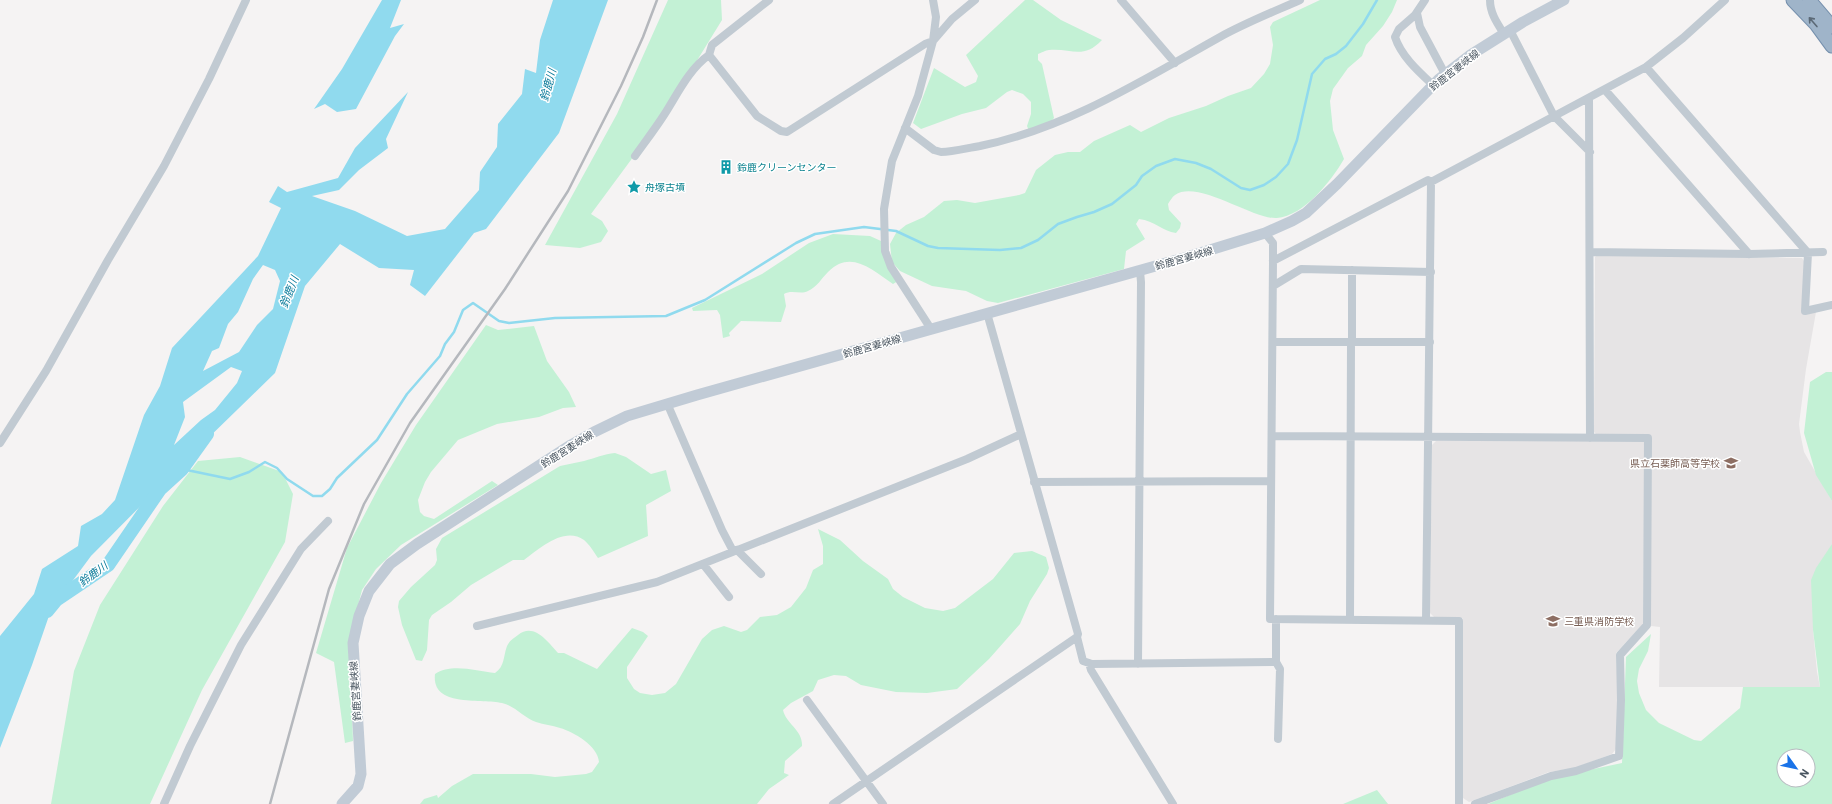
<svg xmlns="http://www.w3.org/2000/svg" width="1832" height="804" font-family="'IBM Plex Sans','Noto Sans JP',sans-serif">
<rect width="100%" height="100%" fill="#f5f3f3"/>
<path fill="#e6e4e5" d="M1597,255L1802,258L1804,261L1803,314L1816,312L1806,369L1799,424L1800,432L1804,452L1832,501V544L1813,605V630L1817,672L1820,687H1659L1660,627L1651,626V435L1596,434L1594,432L1595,257Z
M1436,441H1643L1645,443L1643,624L1616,653L1618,695L1616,749L1612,754L1575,768L1549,772L1469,802L1463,798V618L1434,617L1430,613L1432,445Z"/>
<path fill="#c3f1d5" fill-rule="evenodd" d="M668,0H721L722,20L659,122L591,214L602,221L608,231L601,242L580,248L545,245L617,114Z
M1025,0H1033L1061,20L1102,40C1083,60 1072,48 1049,50C1046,50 1041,53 1038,54V60L1042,64L1054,118L1047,126L1029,131L1027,126L1031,114V102L1023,94L1012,90L1007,92L986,108L962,114L921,129L913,123L934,68L965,87L976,82L978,76L966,55Z
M1320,0H1397L1392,12L1383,26L1366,45L1362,56L1348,68L1333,89L1330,101L1333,130L1344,159C1332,180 1304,216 1277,218C1253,220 1198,179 1175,195C1172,197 1170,201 1168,204L1169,210L1181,223L1180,228L1176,233C1162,231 1155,221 1139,219L1136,224L1145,239L1126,251L1124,269L998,303L987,301L966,291L932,286L900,271L892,262L890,244L896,233L906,225L924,217L944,201L957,200L975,203L1019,195L1025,193L1036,170L1055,155L1068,152H1080L1094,141L1130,125L1141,132L1169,118L1206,106L1228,96L1251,88L1264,74L1270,64L1273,45L1270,27L1273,22Z
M833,234L870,236L881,241L890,269L898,281L893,284C872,270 851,249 828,272C821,279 817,287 808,291C800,295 792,289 784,294L786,306L781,322L741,321L729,333L730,336L723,338L720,315L717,310L693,311L692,308L762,274L809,243Z
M486,325L498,330L534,326L547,361L569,392L576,407L563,408L539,417L497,424L458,440L431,472L425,482L418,500L420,512L424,516L434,519L492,481L498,485L401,545L376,569L362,590L356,613L350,657L353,741L345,743L334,662L316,653L347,548L381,483L416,425Z
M1826,372H1832V501L1816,475L1804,433L1810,382Z
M615,453L626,457L651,474L666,470L671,491L646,505L648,536L598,558C594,552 589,544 584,540C564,526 539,549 524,560H513L471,585L451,602L432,615L429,620L427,650L422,661L416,660L402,625L398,607L399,601L411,587L435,565L437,560L436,549L442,538L560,466C568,464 576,463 584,461C595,458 604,454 615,453Z
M240,457L282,472L293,494L285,542L202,690L150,804H51L74,671L100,605L163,506L198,461Z
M818,529L840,540L863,561L888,579L893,589L903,597L925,608L943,611L955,608L993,579L1014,553L1032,551L1046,557L1049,568L1047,574L1030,601L1020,624L989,659L957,689L927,693L896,692L861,685L846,676L834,675L818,680L813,691L791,703L783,710C786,724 803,730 802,746L785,761L784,773L789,775L769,789L757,804H420L424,799L437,795L438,798L452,786L473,774H531L555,777L586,774L592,772L599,762C598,746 574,732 560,728C552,725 544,725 536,722C524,718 515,706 502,703C482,698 431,708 435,674C451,663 477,671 495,673C505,666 503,657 507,646C509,641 514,638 518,635C534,622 548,642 558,653H564L597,669L632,628L643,632L648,636L627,667V678L634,689L640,693L652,695L665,693L676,684L702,639L712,630L724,626L741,632L747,630L760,617L777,615L791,607L806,588L813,570L823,564V546Z
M1832,544V804H1488L1551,778L1622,763L1626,657L1651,634L1648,651L1639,669L1637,681L1639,693L1646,710L1659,723L1694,740L1701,741L1740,708L1743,687H1820L1813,630L1811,580L1816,568ZM1784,756H1808V780H1784Z
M1377,790L1388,804H1343Z"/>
<path fill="#90daee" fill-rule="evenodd" d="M382,0H401L390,28L404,24L395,36L356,109L337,112L325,104L314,109L342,69Z
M553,0H608L559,133L486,229L474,233L425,296L410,285L414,270L379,268L340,244L305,286L275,373L201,445L91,556L51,610L32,665L0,748V636L34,594L42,569L78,546L81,526L102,514L115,500L144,415L160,386L172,348L258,256L281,208L269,202L278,186L287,192L338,178L355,148L408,92L386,139L388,148L359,170L339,190L312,196L355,211L407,236L445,229L479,190L480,172L497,147L498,124L522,94L525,69L536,73L540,40ZM263,265L275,270L280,281L273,309L257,325L239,352L203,371L212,351L219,348L228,324L238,312L253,279ZM231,367L242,371L237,383L215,410L201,420L174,445L185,417L183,402Z"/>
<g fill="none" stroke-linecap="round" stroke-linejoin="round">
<path stroke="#90daee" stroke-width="2.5" d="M182,469L230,479L249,472L265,462L277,468L287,479L313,496H322L330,489L337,478L377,440L407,394L440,356L445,344L454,332L463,310L473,303L499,321L509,323L555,318L666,316L705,300L796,243L815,234L864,227L896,231L928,246L938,248L1000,250L1021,248L1038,240L1058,224L1077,217L1094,212L1112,204L1136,185L1142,176L1156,166L1175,159L1196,163L1211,169L1241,188L1250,190L1264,185L1276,177L1288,164L1297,140L1312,74L1325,59L1336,54L1346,46L1363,24L1377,0"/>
<path stroke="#90daee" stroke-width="14" d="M47,611L56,600L108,565L160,489L182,469L207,434"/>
<defs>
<path id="trunk" d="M1793,0L1816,24L1832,46
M1809,0L1832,27"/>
</defs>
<use href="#trunk" stroke="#7690ad" stroke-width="15"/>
<path stroke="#c1cad2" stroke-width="8" d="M769,0L712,45L709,55L757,116L781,131L787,132L925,44L933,41L952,19L975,0
M1121,0L1175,63
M1425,0L1415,15L1399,29L1395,37C1401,56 1419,72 1433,85
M1490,0C1490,13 1497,23 1504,34
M1417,13L1420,27L1445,74
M1510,30L1554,116L1590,152
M1646,67L1808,253L1805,311L1832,305
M1605,90L1749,254
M1589,98L1590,438
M905,128L934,150L941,152C954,152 967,148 980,146C1067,128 1143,80 1220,37C1245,23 1273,12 1300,0
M635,156C645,142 655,129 664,115C677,95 689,69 709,55
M1265,233L1273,243V261L1270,619L1459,621V804
M1590,252L1749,254L1823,252
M1273,261L1428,180L1431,182L1646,67L1683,38L1725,0
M1352,270V343
M1273,286L1301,269L1431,272
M987,313L1078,634L1077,637L1083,661L1092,664L1276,662
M931,329L891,267L885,251L884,209L892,161L918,96L933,41L936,17L933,0
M1273,342H1430
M667,403L722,530L733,551
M1272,436L1648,438L1647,625L1620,655L1621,700L1619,756L1576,771L1551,776L1475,804
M0,443L46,371L108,260L164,166L209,79L246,0
M1034,482L1271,481
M737,550L761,574
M703,564L729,597
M1276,619V662L1280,669L1278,739
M1350,619L1351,343
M1426,620L1431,182
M477,626L657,582L967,459L1021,434
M1089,663L1091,670L1173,804
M1138,664L1141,282L1140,271
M807,700L883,804
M164,804L190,746L241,645L301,549L328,521
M833,804L1077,637"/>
<path stroke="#c1cbd6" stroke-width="11" d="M342,804L358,786L361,774L353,643L359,616L369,591L390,564L417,544L571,445L594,432L627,416L697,395L1184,258L1265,233L1292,221L1306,213L1337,184L1439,79L1469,56L1523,22L1564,0"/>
<use href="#trunk" stroke="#9fb4c9" stroke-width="13"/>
<path stroke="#b5b8bd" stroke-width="2.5" d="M270,804L329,589L364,504L410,423L505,289L568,191L621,86L643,37L657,0"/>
</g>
<defs><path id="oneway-shaft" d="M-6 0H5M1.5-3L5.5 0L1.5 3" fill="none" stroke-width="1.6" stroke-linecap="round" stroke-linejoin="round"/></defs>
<use stroke="#5b6976" href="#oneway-shaft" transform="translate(1813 22) rotate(-131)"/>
<defs>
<symbol id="building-bare" viewBox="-9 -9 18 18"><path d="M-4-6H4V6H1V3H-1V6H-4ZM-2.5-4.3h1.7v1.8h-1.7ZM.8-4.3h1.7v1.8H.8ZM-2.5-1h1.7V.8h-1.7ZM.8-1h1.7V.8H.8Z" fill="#0f9aa8" stroke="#fff" stroke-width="2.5" paint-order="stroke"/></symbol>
<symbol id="sight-bare" viewBox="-9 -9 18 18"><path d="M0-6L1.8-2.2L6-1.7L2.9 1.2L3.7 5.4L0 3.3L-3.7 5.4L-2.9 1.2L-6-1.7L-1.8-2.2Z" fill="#0f9aa8" stroke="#fff" stroke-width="2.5" paint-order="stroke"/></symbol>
<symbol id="school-bare" viewBox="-9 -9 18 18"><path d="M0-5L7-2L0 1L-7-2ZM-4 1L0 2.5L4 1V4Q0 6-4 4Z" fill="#8d6e63" stroke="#fff" stroke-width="2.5" paint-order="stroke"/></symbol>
</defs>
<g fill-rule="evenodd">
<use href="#building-bare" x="716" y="157" width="20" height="20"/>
<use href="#sight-bare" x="624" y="177" width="20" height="20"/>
<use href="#school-bare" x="1721" y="453" width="20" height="20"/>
<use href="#school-bare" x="1543" y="611" width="20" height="20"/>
</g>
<g text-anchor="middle" stroke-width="3" stroke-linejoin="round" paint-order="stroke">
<g font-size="10" fill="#4a5661" stroke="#fff">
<text transform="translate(1454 70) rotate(-38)" y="4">鈴鹿宮妻峡線</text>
<text transform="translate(1184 258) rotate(-16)" y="4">鈴鹿宮妻峡線</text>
<text transform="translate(872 346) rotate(-16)" y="4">鈴鹿宮妻峡線</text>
<text transform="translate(567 449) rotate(-32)" y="4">鈴鹿宮妻峡線</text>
<text transform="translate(355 691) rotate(-94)" y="4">鈴鹿宮妻峡線</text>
</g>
<g font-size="10" fill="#0d838f" stroke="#fff" text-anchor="start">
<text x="737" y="171">鈴鹿クリーンセンター</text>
<text x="645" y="191">舟塚古墳</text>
</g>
<g font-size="10" fill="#785e54" stroke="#fff" text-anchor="end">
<text x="1720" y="467">県立石薬師高等学校</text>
<text x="1564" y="625" text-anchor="start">三重県消防学校</text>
</g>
<g font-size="11" font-style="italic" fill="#0c7c9b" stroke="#fff">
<text transform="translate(548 85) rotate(-75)" y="4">鈴鹿川</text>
<text transform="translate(289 292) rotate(-69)" y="4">鈴鹿川</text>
<text transform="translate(93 574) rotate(-37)" y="4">鈴鹿川</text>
</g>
</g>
<g transform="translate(1796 768) rotate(123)"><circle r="19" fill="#ffffff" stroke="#b7bbc0"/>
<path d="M0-3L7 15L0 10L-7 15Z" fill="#1a73e8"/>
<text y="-6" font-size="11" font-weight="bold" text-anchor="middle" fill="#4a5661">N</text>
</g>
</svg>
